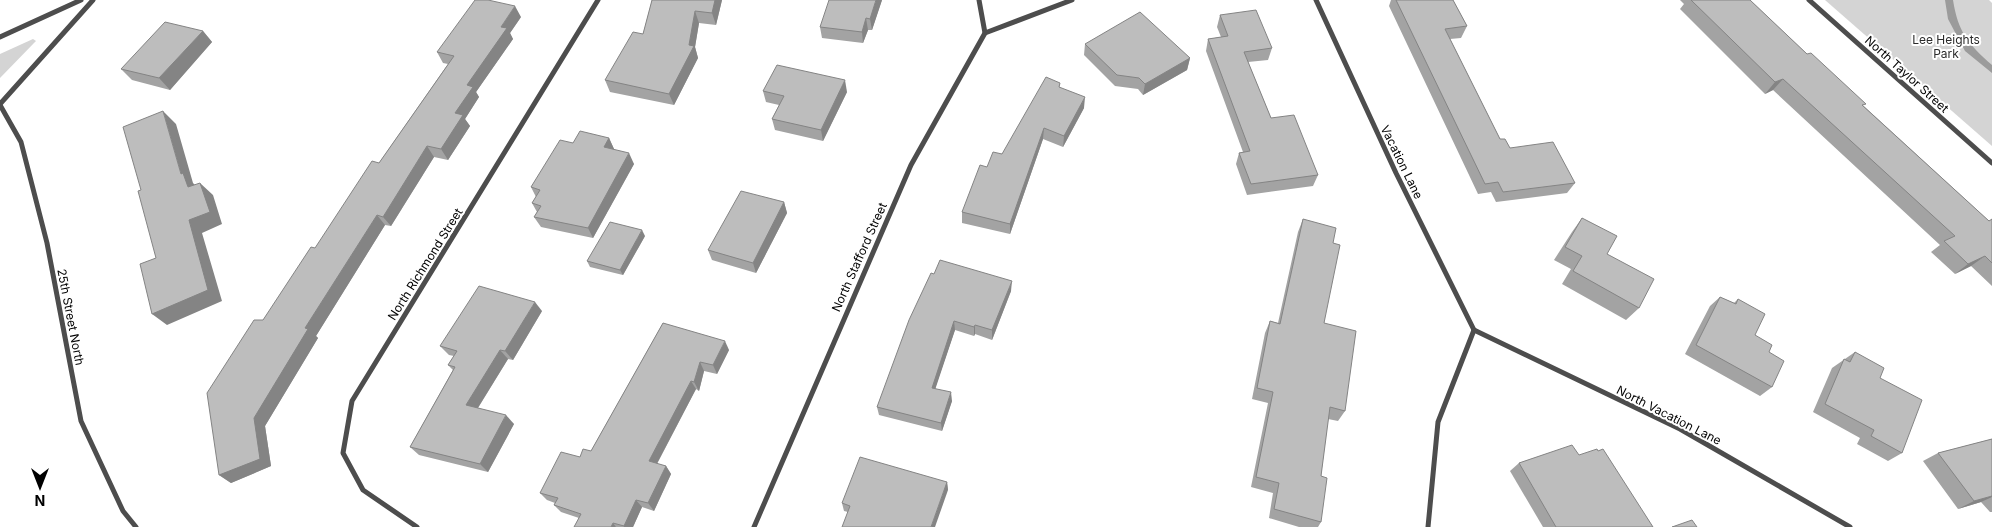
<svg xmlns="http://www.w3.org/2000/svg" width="1992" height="527" font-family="Inter,sans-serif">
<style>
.green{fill:#d4d4d4}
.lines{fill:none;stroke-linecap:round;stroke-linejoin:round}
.stream{fill:#9b9b9b;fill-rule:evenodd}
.minor{stroke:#4d4d4d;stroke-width:5}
.wall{fill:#a3a3a3}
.shaded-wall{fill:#848484}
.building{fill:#bdbdbd;stroke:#848484}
.labels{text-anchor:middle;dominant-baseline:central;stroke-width:4;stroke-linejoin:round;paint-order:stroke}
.park-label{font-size:12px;fill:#2b2b2b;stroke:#fff}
.street-label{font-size:12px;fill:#000;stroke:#fff}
</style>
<rect width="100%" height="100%" fill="#fff"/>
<g class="green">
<path d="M1825 0H1989L1992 3V146Z"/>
<path d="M33 39 36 41 34 43 0 78V54Z"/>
</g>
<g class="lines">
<path class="stream" d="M1945 0H1953C1958 32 1968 44 1992 65V73L1965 51 1948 19Z"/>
<g class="minor">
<path d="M1316 0 1396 173 1474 330"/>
<path d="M1809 0 1992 163"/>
<path d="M985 33 1072 0"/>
<path d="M0 37 81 0"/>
<path d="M0 104 93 0"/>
<path d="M0 105 21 142 47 243 81 421 123 511 136 527"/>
<path d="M1474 330 1680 429 1850 527"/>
<path d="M417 527 363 490 343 453 352 401 598 0"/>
<path d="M754 527 911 165 985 33 979 0"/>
<path d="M1428 527 1438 422 1474 330"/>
</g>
</g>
<g class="wall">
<path d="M652 0H722L716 25 699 23 695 47 698 58 674 105 610 92 605 80 643 34Z"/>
<path d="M882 0 872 30H868L863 43 822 38 820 27Z"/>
<path d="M1391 0H1453L1467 26 1461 38 1450 39 1500 139 1510 148 1575 183 1567 193 1496 202 1491 192 1478 194 1389 6Z"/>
<path d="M1680 0H1750L1807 54 1989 221 1992 219V286L1971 266 1955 274 1931 252 1940 245 1773 90 1765 94 1680 9 1684 4Z"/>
<path d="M1220 15 1272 48 1268 60 1248 62 1271 118 1318 175 1313 186 1247 195 1236 164 1239 153 1243 152 1206 51 1208 39 1221 37 1217 27Z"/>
<path d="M521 17 510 33 513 39 476 92 479 97 465 119 470 126 448 160 434 157 391 226 385 225 316 336 318 338 265 426 271 466 231 483 219 475 263 320 379 163 448 64 443 63 437 52Z"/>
<path d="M203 31 212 42 170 90 132 80 121 69Z"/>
<path d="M1085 44 1190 58 1187 70 1143 95 1138 89 1115 86 1084 55Z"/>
<path d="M1060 83 1059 87 1084 108 1063 147 1043 139 1010 234 962 223V212L1002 154Z"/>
<path d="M763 91 847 92 823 141 775 130 772 119 779 105 766 102Z"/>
<path d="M609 138 614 149V150L634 164 593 238 541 227 534 217 537 212 532 203 536 197 531 187 573 143Z"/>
<path d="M784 202 787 213 756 273 712 260 708 250Z"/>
<path d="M1582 218 1607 254 1639 308 1626 320 1562 284 1571 269 1554 260 1572 232Z"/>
<path d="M1303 219 1333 243 1324 323 1345 411 1338 421 1328 419 1321 476V522L1318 527H1299L1269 518 1273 493 1251 487 1268 403 1252 399 1265 333 1270 321 1278 323 1298 232Z"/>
<path d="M645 236 623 275 590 267 587 261Z"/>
<path d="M934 274 1011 291 992 340 975 334 974 336 955 330 935 388 952 401 942 431 879 415 877 407Z"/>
<path d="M1720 297 1734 303 1738 299 1755 335 1769 352 1772 387 1760 396 1685 354 1710 306Z"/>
<path d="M542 311 513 360 508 359 478 408 514 424 488 472 419 455 410 447 453 370 448 365 454 356 449 355 440 346Z"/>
<path d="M663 323 729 350 717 374 704 371 699 391 696 389 657 464 666 466 671 474 654 511 642 507 633 527H574L579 518 561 512 554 505 555 503 547 500 540 493 580 457 591 451Z"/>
<path d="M1855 352 1880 378 1902 453 1888 461 1857 444 1860 438 1813 412 1832 368Z"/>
<path d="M1992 439V512H1990L1981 502 1958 509 1923 461 1938 453Z"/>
<path d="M1579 455 1653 527H1543L1510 471 1519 463Z"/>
<path d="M947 482 948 490 848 512 844 511 842 503Z"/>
</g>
<g class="shaded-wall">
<path d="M715 0H722L716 25 712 13Z"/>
<path d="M876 0H882L872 30 870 19Z"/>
<path d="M515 6 521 17 510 33 513 39 476 92 479 97 465 119 470 126 448 160 441 149 467 85 501 27Z"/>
<path d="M695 11 699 23 695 47 698 58 674 105 669 94 689 45Z"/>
<path d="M866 18 868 30 863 43 862 32Z"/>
<path d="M203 31 212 42 170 90 159 78Z"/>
<path d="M1190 58 1187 70 1143 95 1145 84Z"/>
<path d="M1783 79 1773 90 1765 94 1775 82Z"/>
<path d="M845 80 847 92 823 141 821 130Z"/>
<path d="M1085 97 1084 108 1063 147 1064 136Z"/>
<path d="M163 111 176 124 193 183 196 186 188 187 181 174Z"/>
<path d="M1044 128 1043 139 1010 234V224Z"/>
<path d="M609 138 614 149 609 158 604 147Z"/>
<path d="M427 146 434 157 391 226 383 217Z"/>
<path d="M629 153 634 164 593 238 588 228Z"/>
<path d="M200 183 213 195 222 224 202 233 222 301 167 325 152 314 189 220Z"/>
<path d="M784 202 787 213 756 273 753 263Z"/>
<path d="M377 215 385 225 316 336 318 338 265 426 271 466 231 483 219 475 254 418 305 328Z"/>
<path d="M642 230 645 236 623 275 620 270Z"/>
<path d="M1985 256 1971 266 1955 274 1968 264Z"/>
<path d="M1012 281 1011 291 992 340V330Z"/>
<path d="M535 302 542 311 513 360 505 351Z"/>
<path d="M954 321 955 330 933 396 932 388Z"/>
<path d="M975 325V334L974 336V327Z"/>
<path d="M725 341 729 350 717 374 713 365Z"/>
<path d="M500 350 508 359 474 414 466 405Z"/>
<path d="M700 362 704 371 699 391 694 382Z"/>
<path d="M691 381 696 389 654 469 649 461Z"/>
<path d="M951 392 952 401 942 431 941 423Z"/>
<path d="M506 415 514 424 488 472 480 464Z"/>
<path d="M666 466 671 474 654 511 648 503Z"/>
<path d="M947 482 948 490 935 527H931Z"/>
<path d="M1992 496V497L1981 502 1958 509 1974 501Z"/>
<path d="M636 500 642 507 633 527H624V526Z"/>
<path d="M613 523 616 527H611Z"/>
</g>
<g class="building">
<path d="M475 0H488L515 6 501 27 507 28 467 85 473 87 455 113 463 115 441 149 427 146 383 217 377 215 305 328 308 329 254 418 260 459 219 475 207 393 254 320H263L311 247 315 248 372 161 379 163 454 56 437 52Z"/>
<path d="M652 0H715L712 13 695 11 689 45 694 46 669 94 605 80 633 32 643 34Z"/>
<path d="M829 0H876L870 19 866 18 862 32 820 27Z"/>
<path d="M1396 0H1453L1467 26 1445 29 1500 139H1505L1510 148 1553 142 1575 183 1503 192 1498 182 1485 184Z"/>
<path d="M1691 0H1750L1807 54 1811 53 1866 104 1862 105 1989 221 1992 219V263L1985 256 1968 264 1944 241 1955 236 1783 79 1775 82Z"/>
<path d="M1256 10 1272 48 1244 52 1271 118 1294 115 1318 175 1251 184 1239 153 1250 151 1208 39 1228 36 1220 15Z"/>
<path d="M1140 12 1190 58 1145 84 1139 78 1117 75 1085 44Z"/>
<path d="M165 22 203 31 159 78 121 69Z"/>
<path d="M777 65 845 80 821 130 772 119 784 96 763 91Z"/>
<path d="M1046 77 1060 83 1059 87 1085 97 1064 136 1044 128 1010 224 962 212 980 165 987 167 993 152 1002 154Z"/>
<path d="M163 111 181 174 183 173 188 187 200 183 210 212 189 220 208 290 152 314 140 264 156 258 138 191 141 190 123 127Z"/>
<path d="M580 131 609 138 604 147 629 153 588 228 534 217 541 206 532 203 540 190 531 187 560 140 573 143Z"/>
<path d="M741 191 784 202 753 263 708 250Z"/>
<path d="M1582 218 1617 236 1607 254 1654 279 1639 308 1573 271 1582 256 1565 247Z"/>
<path d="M1303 219 1336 228 1333 243 1340 245 1324 323 1356 331 1345 411 1330 407 1321 476 1327 478 1321 522 1274 509 1279 483 1256 477 1273 392 1257 388 1270 321 1280 324Z"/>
<path d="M610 222 642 230 620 270 587 261Z"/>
<path d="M940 260 1012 281 992 330 975 325 974 327 954 321 932 388 951 392 941 423 877 407 909 320 931 273 934 274Z"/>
<path d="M479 286 535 302 505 351 500 350 466 405 506 415 480 464 410 447 455 367 448 365 457 351 440 346Z"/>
<path d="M1720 297 1736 304 1738 299 1765 314 1755 335 1772 345 1769 352 1784 361 1772 387 1696 345Z"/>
<path d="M663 323 725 341 713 365 700 362 694 382 691 381 649 461 666 466 648 503 636 500 624 526 613 523 611 527H574L581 514 554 505 558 498 540 493 561 452 580 457 583 449 591 451Z"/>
<path d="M1855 352 1884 368 1880 378 1922 400 1902 453 1871 436 1874 430 1825 404 1844 359 1850 362Z"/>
<path d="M1992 439V496L1974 501 1938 453Z"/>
<path d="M1572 445 1579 455 1597 449 1598 451 1603 449 1653 527H1556L1519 463Z"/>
<path d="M860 457 947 482 931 527H842L850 506 842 503Z"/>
<path d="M1692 520 1697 527H1672Z"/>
</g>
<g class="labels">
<g class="park-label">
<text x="1946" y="39">Lee Heights<tspan x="1946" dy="14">Park</tspan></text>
</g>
<g class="street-label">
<text transform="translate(1907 74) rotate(42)">North Taylor Street</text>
<text transform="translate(1402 162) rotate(64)">Vacation Lane</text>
<text transform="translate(859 257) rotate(-66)">North Stafford Street</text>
<text transform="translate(425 264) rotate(-58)">North Richmond Street</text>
<text transform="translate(71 317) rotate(79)">25th Street North</text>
<text transform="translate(1669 415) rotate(27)">North Vacation Lane</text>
</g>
</g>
<g transform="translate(40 487) rotate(180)" stroke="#ffffff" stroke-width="4" paint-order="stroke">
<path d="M0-4L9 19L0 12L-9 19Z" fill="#000000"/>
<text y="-8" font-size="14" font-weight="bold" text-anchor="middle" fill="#000000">N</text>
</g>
</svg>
